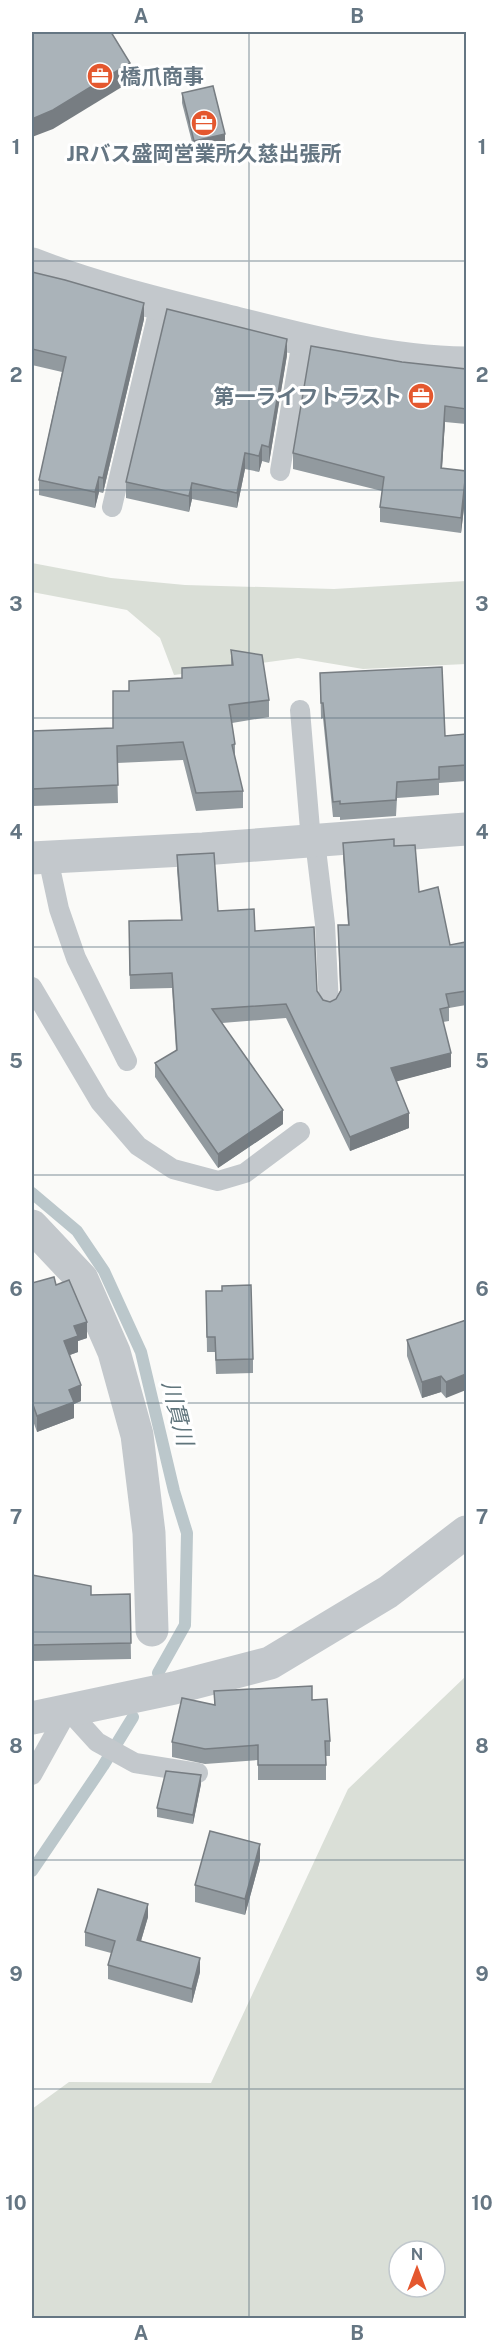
<svg xmlns="http://www.w3.org/2000/svg" width="498" height="2350" font-family="'Public Sans','Noto Sans JP',sans-serif">
<style>
.green{fill:#dadfd7;fill-rule:evenodd}
.lines{fill:none;stroke-linecap:round;stroke-linejoin:round}
.stream{stroke:#bbc7cb;stroke-width:12}
.service{stroke:#c3c8cc;stroke-width:20}
.minor{stroke:#c3c8cc;stroke-width:33}
.wall{fill:#929a9f}
.shaded-wall{fill:#777d82}
.building{fill:#aab3b9;stroke:#777d82;stroke-width:1.5}
.grid{fill:none;stroke:#657683;stroke-width:1.5;stroke-opacity:0.55}
.labels{text-anchor:middle;dominant-baseline:central;stroke-width:6;stroke-linejoin:round;paint-order:stroke}
.poi-label{font-size:21px;font-weight:bold;fill:#657683;stroke:#fff;text-anchor:start}
.water-label{font-size:22px;font-style:italic;fill:#60757c;stroke:#fff}
.neatline{fill:none;stroke:#657683;stroke-width:2}
.grid-label{font-size:20px;text-anchor:middle;font-weight:bold;fill:#657683}
</style>
<rect width="100%" height="100%" fill="#fafaf8"/>
<g class="green">
<path d="M32 563 111 578 185 585 334 589 466 581V664L363 669 298 658 174 675 160 638 127 610 32 592Z"/>
<path d="M466 1676V2318H32V2109L69 2082 211 2083 348 1789ZM399 2251H435V2287H399Z"/>
</g>
<g class="lines">
<g class="stream">
<path d="M32 1193 77 1231 104 1271 141 1352 174 1491 187 1533 185 1625 158 1673"/>
<path d="M32 1871 103 1766 133 1717"/>
</g>
<g class="service">
<path d="M280 471 302 341"/>
<path d="M112 507 160 304"/>
<path d="M300 710 311 841"/>
<path d="M315 841 325 924 329 1004"/>
<path d="M48 858 59 909 76 958 127 1061"/>
<path d="M32 987 100 1102 138 1146 173 1169 218 1181 245 1173 300 1132"/>
<path d="M32 1775 68 1710 97 1742 135 1763 198 1773"/>
</g>
<g class="minor">
<path d="M32 264C94 288 160 304 224 320 303 340 385 362 466 363"/>
<path d="M32 858 203 849 466 829"/>
<path d="M32 1226 82 1279 114 1352 137 1435 149 1533 152 1630"/>
<path d="M32 1718 174 1688 270 1663 388 1592 466 1532"/>
</g>
</g>
<g class="wall">
<path d="M182 93 225 143 194 150 182 103Z"/>
<path d="M32 272 144 319 103 493 99 492 95 508 39 495V480L62 372 32 365Z"/>
<path d="M287 355 269 463 262 461 259 472 245 469 237 508 192 499 189 512 126 498V482Z"/>
<path d="M402 362 466 369V424L445 422 442 468 466 476V491L461 533 380 522V507L382 491 293 469V453Z"/>
<path d="M231 650 269 700V717L232 723 235 744V761L243 791V808L196 811 183 760 117 763 118 803 32 806V731L113 728 129 691V681L182 678V668L231 665Z"/>
<path d="M320 673 445 736 466 734V781L439 783V795L397 798 396 816 340 820V817H333L323 718 321 719Z"/>
<path d="M343 843 394 846 419 892 450 945 466 942V1005L449 1008V1021L443 1022 451 1067 396 1081 409 1128 350 1151 286 1018 222 1023 283 1124 218 1168 155 1077V1063L176 1051 172 988 130 989 129 936 181 920 177 870V855L218 911 255 931 317 991 323 1000 330 1002 336 999 340 991 338 925H348L343 857Z"/>
<path d="M32 1283 56 1285 87 1338 78 1341V1352L70 1355 81 1401 74 1404V1418L37 1432 32 1418Z"/>
<path d="M206 1291H222L253 1359V1373L216 1374 215 1352H207Z"/>
<path d="M466 1320 446 1398 441 1392 422 1398 407 1356V1340Z"/>
<path d="M32 1575 91 1595 130 1594 131 1659 32 1661Z"/>
<path d="M214 1691 312 1700 330 1741V1756H326V1780H258V1760L205 1764 172 1757V1742L214 1705Z"/>
<path d="M201 1784 193 1824 157 1817V1808Z"/>
<path d="M260 1860 245 1915 195 1902V1885Z"/>
<path d="M148 1917 141 1941 200 1972 192 2003 108 1979V1965L111 1953 85 1946V1932Z"/>
</g>
<g class="shaded-wall">
<path d="M130 63V82L53 129 32 137V119Z"/>
<path d="M225 134V143L194 150V141Z"/>
<path d="M144 303V319L103 493V478Z"/>
<path d="M287 339V355L269 463V447Z"/>
<path d="M445 406V422L441 483V468Z"/>
<path d="M262 445V461L259 472V456Z"/>
<path d="M245 453V469L237 508V493Z"/>
<path d="M466 476V491L461 533V518Z"/>
<path d="M99 477V492L95 508V492Z"/>
<path d="M192 483V499L189 512V496Z"/>
<path d="M451 1053V1067L391 1083V1068Z"/>
<path d="M283 1110V1124L218 1168V1154Z"/>
<path d="M409 1113V1128L350 1151V1137Z"/>
<path d="M87 1322V1338L78 1341V1352L64 1357V1341L74 1326Z"/>
<path d="M466 1374V1390L446 1398V1382Z"/>
<path d="M441 1376V1392L422 1398V1382Z"/>
<path d="M81 1385V1401L74 1404V1418L37 1432V1416L69 1390Z"/>
<path d="M201 1775V1784L193 1824V1815Z"/>
<path d="M260 1844V1860L245 1915V1899Z"/>
<path d="M148 1904V1917L137 1954V1940Z"/>
<path d="M200 1958V1972L192 2003V1989Z"/>
</g>
<g class="building">
<path d="M32 32H111L130 63 53 110 32 119Z"/>
<path d="M213 86 225 134 194 141 182 93Z"/>
<path d="M32 272 65 280 144 303 103 478 99 477 95 492 39 480 66 357 32 349Z"/>
<path d="M167 309 287 339 269 447 262 445 259 456 245 453 237 493 192 483 189 496 126 482Z"/>
<path d="M311 346 402 362 466 369V409L445 406 441 468 466 471 461 518 380 507 384 477 293 453Z"/>
<path d="M231 650 262 655 269 700 229 705 235 744 232 745 243 791 196 793 183 742 117 746 118 785 32 789V731L113 728V691H129V681L182 678V668L233 665Z"/>
<path d="M442 667 445 736 466 734V765L439 767V779L397 782 396 800 340 804V801L333 802 323 703H321L320 673Z"/>
<path d="M394 839V846L415 845 419 892 438 887 450 945 466 942V991L446 994 449 1007 440 1009 451 1053 391 1068 409 1113 350 1137 286 1004 212 1009 283 1110 218 1154 155 1063 177 1050 172 973 130 975 129 921 182 920 177 855 214 853 218 911 254 909 255 931 314 927 317 991 323 1000 330 1002 336 999 341 990 338 925H349L343 843Z"/>
<path d="M54 1277 56 1285 69 1280 87 1322 74 1326 78 1336 64 1341 81 1385 69 1390 74 1402 37 1416 32 1402V1283Z"/>
<path d="M251 1285 253 1359 216 1360 215 1337H207L206 1291H222V1286Z"/>
<path d="M466 1320V1374L446 1382 441 1376 422 1382 407 1340Z"/>
<path d="M32 1575 91 1586V1595L130 1594 131 1643 32 1645Z"/>
<path d="M312 1686V1700L327 1699 330 1741H325L326 1765H258V1745L205 1749 172 1742 182 1698 215 1705 214 1691Z"/>
<path d="M166 1771 201 1775 193 1815 157 1808Z"/>
<path d="M210 1831 260 1844 245 1899 195 1885Z"/>
<path d="M98 1889 148 1904 137 1940 200 1958 192 1989 108 1965 115 1941 85 1932Z"/>
</g>
<path class="grid" d="M249 32V2318M32 261H466M32 490H466M32 718H466M32 947H466M32 1175H466M32 1403H466M32 1632H466M32 1860H466M32 2089H466"/>
<defs>
<symbol id="office-disc" viewBox="-11 -11 22 22"><circle r="9.5" fill="#e4572e" stroke="#fff"/><path d="M-6-3h4V-5.5h4V-3h4V5H-6ZM-1-4.5V-3h2v-1.5ZM-6 0V1H6V0Z" fill="#fff"/></symbol>
</defs>
<g fill-rule="evenodd">
<use href="#office-disc" x="85" y="61" width="30" height="30"/>
<use href="#office-disc" x="189" y="108" width="30" height="30"/>
<use href="#office-disc" x="406" y="381" width="30" height="30"/>
</g>
<g class="labels">
<g class="poi-label">
<text x="120" y="76">橋爪商事</text>
<text x="204" y="153" text-anchor="middle">JRバス盛岡営業所久慈出張所</text>
<text x="402" y="396" text-anchor="end">第一ライフトラスト</text>
</g>
<g class="water-label">
<text transform="translate(178 1413) rotate(76)">川貫川</text>
</g>
</g>
<rect width="498" height="2350" fill="none" stroke="#ffffff" stroke-width="66"/>
<g transform="translate(417 2269)"><circle r="28" fill="#ffffff" stroke="#c1c8cd" stroke-width="1.5"/>
<path d="M0-4.5L10 22L0 15L-10 22Z" fill="#e4572e"/>
<text y="-9" font-size="16" font-weight="bold" text-anchor="middle" fill="#657683">N</text>
</g>
<rect x="33" y="33" width="432" height="2284" class="neatline"/>
<g class="grid-label">
<text x="141" y="23">A</text>
<text x="357" y="23">B</text>
<text x="16" y="154">1</text>
<text x="482" y="154">1</text>
<text x="16" y="382">2</text>
<text x="482" y="382">2</text>
<text x="16" y="611">3</text>
<text x="482" y="611">3</text>
<text x="16" y="839">4</text>
<text x="482" y="839">4</text>
<text x="16" y="1068">5</text>
<text x="482" y="1068">5</text>
<text x="16" y="1296">6</text>
<text x="482" y="1296">6</text>
<text x="16" y="1524">7</text>
<text x="482" y="1524">7</text>
<text x="16" y="1753">8</text>
<text x="482" y="1753">8</text>
<text x="16" y="1981">9</text>
<text x="482" y="1981">9</text>
<text x="16" y="2210">10</text>
<text x="482" y="2210">10</text>
<text x="141" y="2340">A</text>
<text x="357" y="2340">B</text>
</g>
</svg>
